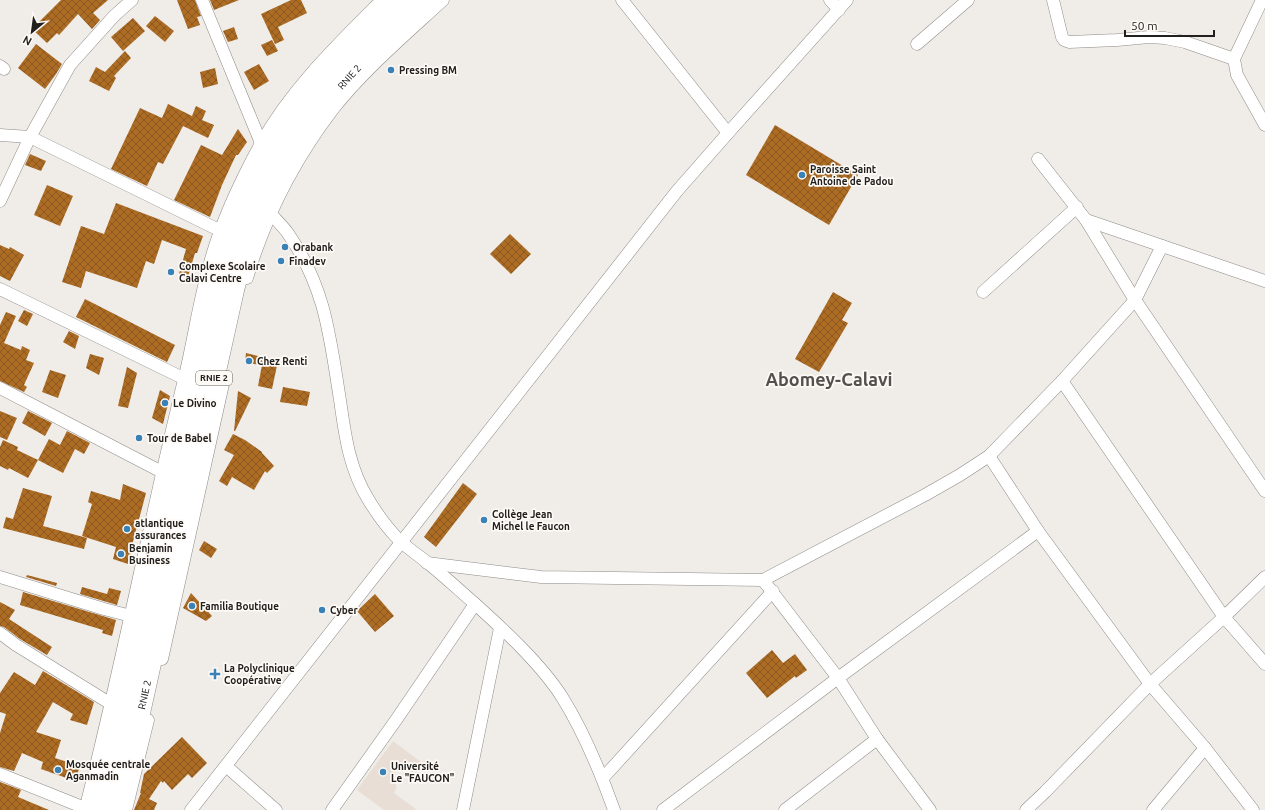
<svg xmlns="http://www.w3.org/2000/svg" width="1265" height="810" font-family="Ubuntu,sans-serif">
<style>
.built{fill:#e8ded5}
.building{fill:url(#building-cross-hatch)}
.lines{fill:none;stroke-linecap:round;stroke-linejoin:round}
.minor-casing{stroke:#8e8b88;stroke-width:13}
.trunk-casing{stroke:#8e8b88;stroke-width:21}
.minor{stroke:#fff;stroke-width:12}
.trunk{stroke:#fff;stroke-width:20}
.poi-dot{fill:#3a82b6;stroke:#fdf9f5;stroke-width:1.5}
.labels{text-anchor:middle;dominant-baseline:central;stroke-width:3.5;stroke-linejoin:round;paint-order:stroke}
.shield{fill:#fdf9f5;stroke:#63615e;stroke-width:1}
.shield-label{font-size:9px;font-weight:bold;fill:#21201e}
.poi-label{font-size:10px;font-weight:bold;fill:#21201e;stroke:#fdf9f5;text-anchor:start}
.street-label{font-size:10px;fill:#21201e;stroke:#fdf9f5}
.town-label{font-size:18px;font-weight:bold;fill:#53504d;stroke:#fdf9f5}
</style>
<defs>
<pattern id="building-cross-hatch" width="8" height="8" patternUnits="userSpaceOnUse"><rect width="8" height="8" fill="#ac6c24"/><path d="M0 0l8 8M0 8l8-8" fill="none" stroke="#8c581f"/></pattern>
</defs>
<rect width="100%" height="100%" fill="#f0ece8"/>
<path class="built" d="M393 741 425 765 415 778 399 767 391 778 395 781 396 785V789L394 793 417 810H384L357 790Z"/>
<g class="building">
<path d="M61 0H108L93 13 100 20 92 29 78 14 59 35 57 33 47 43 32 29Z"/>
<path d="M177 0H195L201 16 197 17 200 25 188 29Z"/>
<path d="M210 0H239L214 10Z"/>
<path d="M291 0H301L307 13 278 27 284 40 275 44 261 14Z"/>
<path d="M155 16 174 31 165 42 146 26Z"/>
<path d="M133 18 145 31 123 51 111 37Z"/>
<path d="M234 27 238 39 228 42 223 31Z"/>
<path d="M272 40 278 51 267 56 261 45Z"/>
<path d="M36 44 62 64 56 74 45 89 18 68Z"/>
<path d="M125 51 131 58 114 76 116 78 109 91 89 81 96 67 105 72Z"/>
<path d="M259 64 269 81 254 90 244 72Z"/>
<path d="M215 68 218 84 203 88 200 72Z"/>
<path d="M168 104 192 116 196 106 206 111 202 120 214 125 208 138 183 126 163 164 158 162 147 186 111 169 140 108 162 118Z"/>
<path d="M775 125 858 175 829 225 746 175Z"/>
<path d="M238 129 247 142 238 155H236L222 185 210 217 174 200 201 145 222 155Z"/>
<path d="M30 154 46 161 41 171 25 165Z"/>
<path d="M47 185 73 196 60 226 34 215Z"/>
<path d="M116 203 203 236 197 253H195L188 277 179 274 186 249 162 240 154 264 146 261 137 288 86 271 81 288 62 282 81 226 104 234Z"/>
<path d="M510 234 531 254 511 274 490 254Z"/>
<path d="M0 245 9 249 10 247 24 255 10 281 0 276Z"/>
<path d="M833 292 852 303 842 320 848 323 819 372 795 359Z"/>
<path d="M85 299 175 345 167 362 76 317Z"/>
<path d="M24 310 33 314 27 326 18 321Z"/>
<path d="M6 312 16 316 4 343 21 350 22 346 30 350 26 360 34 363 24 385 27 387 24 392 0 381V325Z"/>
<path d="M69 331 79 336 75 349 63 342Z"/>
<path d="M246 353 278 361 272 389 258 386 262 365 245 363Z"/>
<path d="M90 354 104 358 99 375 86 368Z"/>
<path d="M127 367 137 373 128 408 118 406Z"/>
<path d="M50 370 66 375 58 398 42 392Z"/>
<path d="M283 387 310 392 307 406 280 402Z"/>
<path d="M160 390 170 396 163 424 152 418Z"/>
<path d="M238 391 251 398 235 431H234Z"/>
<path d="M0 411 17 418 7 440 0 437Z"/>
<path d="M28 411 52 423 45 436 22 423Z"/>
<path d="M67 431 90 443 84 454 75 449 63 473 38 460 49 439 60 445Z"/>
<path d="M233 434 245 440 262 452V453L274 466 267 473 265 471 254 490 232 477 227 486 219 481 234 455 224 450Z"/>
<path d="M3 440 18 447 17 450 38 460 28 478 9 468 8 470 0 466V447Z"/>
<path d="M463 483 477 494 436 547 424 537Z"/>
<path d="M123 484 146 493 131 549H132L128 564 113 559 116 547 82 536 92 504 88 502 91 491 120 500Z"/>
<path d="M23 488 52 496 43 526 87 538 84 549 3 528 6 517 13 519Z"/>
<path d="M204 541 217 549 211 558 199 550Z"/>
<path d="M27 575 57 583 56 586 26 577Z"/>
<path d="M82 587 107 594 109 588 121 591 117 605 80 594Z"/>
<path d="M23 592 116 620 112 636 102 633 103 630 20 605Z"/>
<path d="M191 593 212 616 206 621 183 608Z"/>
<path d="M375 594 394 616 375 632 357 611Z"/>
<path d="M0 602 15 610 9 619 52 647 47 655 20 639 4 627 0 626Z"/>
<path d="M772 650 783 663 795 654 807 670 796 678 795 676 767 698 746 673Z"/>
<path d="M43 671 94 702 87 725 70 720 73 714 53 702 36 732 61 740 55 758 80 766 75 781 41 769 43 762 22 753 14 771 0 767V733L6 714 0 712V693L14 672 35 685Z"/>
<path d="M182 737 207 763 192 778 188 774 172 790 164 781 163 783 161 781 149 799 157 803 154 810H134L141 793H140L144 774Z"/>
<path d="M0 782 21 790 18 797 49 810H0Z"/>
</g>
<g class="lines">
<defs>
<g id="minor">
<path d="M202 0 261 143"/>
<path d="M622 0 728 133"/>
<path d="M830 0 839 10"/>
<path d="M1053 0 1062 37 1064 40 1069 42 1117 40 1149 37 1165 38 1185 42 1234 59"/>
<path d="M1262 0 1234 59 1237 75 1265 125"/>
<path d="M917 44 968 0"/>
<path d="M0 66 4 69"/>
<path d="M0 135 30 137 221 231"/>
<path d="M1038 159 1086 220 1135 300 1265 491"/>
<path d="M0 201 30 137 70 65 114 16 132 0"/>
<path d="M270 213C276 220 284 227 289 235 326 289 330 338 340 400 345 435 349 468 368 499 377 514 388 529 400 541 409 549 419 556 428 563 444 576 459 590 474 603 503 629 541 664 562 697 584 732 600 771 614 810"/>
<path d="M1086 220 1265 281"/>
<path d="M247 278C265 217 294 160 333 109 365 69 405 35 443 0"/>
<path d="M0 289 185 379"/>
<path d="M983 292 1077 207"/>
<path d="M1062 381 1224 617 1265 664"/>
<path d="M0 388 162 472"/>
<path d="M989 456 1038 531 1150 684 1205 748 1253 810"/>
<path d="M427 563 541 577 763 580 925 495 960 475 989 456 1062 381 1135 300 1162 246"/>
<path d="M0 577 104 609 131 616"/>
<path d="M763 580 838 678 877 739 930 810"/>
<path d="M0 633 16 645 111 704"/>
<path d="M162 659 223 384"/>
<path d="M226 766 276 810"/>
<path d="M0 774 85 808"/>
<path d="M603 778 773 591"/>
<path d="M85 810C121 670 148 528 182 388 193 346 198 304 210 263 221 221 240 182 260 145 291 89 338 44 382 0"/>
<path d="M126 810 148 720"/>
<path d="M191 810 677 191 728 133 847 0"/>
<path d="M332 810 396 720 475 604"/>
<path d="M463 810 500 628"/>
<path d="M663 810 838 678 1038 531"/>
<path d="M785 810 877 739"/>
<path d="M1026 810 1045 792 1150 684 1224 617 1265 577"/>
<path d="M1153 810 1205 748"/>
</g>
<g id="trunk">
<path d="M97 810 122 711 217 279C235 220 258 164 294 114 325 72 363 36 400 0"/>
<path id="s1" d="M115 810 140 713 234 290C242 260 249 231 262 203 291 140 336 88 385 39 398 26 410 12 424 0"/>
</g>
</defs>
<use href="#minor" class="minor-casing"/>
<use href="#trunk" class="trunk-casing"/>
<use href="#minor" class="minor"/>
<use href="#trunk" class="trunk"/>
</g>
<g class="poi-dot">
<circle cx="391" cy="70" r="4"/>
<circle cx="802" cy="175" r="4"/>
<circle cx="285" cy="247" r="4"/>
<circle cx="281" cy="261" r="4"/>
<circle cx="171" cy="272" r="4"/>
<circle cx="249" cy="361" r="4"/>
<circle cx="165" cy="403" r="4"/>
<circle cx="139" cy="438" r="4"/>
<circle cx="484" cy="520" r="4"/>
<circle cx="127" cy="529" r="4"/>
<circle cx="121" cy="554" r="4"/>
<circle cx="192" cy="606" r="4"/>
<circle cx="322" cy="610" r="4"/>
<path d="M213 668h4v4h4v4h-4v4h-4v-4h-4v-4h4z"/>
<circle cx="58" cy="770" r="4"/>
<circle cx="383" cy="772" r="4"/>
</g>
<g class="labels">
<rect class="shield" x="196" y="371" width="36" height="14" rx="3"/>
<g class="shield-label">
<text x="214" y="378">RNIE 2</text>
</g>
<g class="poi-label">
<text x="399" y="70">Pressing BM</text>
<text x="810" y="169">Paroisse Saint<tspan x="810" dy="12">Antoine de Padou</tspan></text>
<text x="293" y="247">Orabank</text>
<text x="289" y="261">Finadev</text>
<text x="179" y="266">Complexe Scolaire<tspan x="179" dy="12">Calavi Centre</tspan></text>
<text x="257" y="361">Chez Renti</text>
<text x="173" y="403">Le Divino</text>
<text x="147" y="438">Tour de Babel</text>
<text x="492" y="514">Collège Jean<tspan x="492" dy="12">Michel le Faucon</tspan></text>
<text x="135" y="523">atlantique<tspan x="135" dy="12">assurances</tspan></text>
<text x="129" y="548">Benjamin<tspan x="129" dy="12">Business</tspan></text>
<text x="200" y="606">Familia Boutique</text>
<text x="330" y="610">Cyber</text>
<text x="224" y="668">La Polyclinique<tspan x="224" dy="12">Coopérative</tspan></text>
<text x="66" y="764">Mosquée centrale<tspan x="66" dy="12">Aganmadin</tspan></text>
<text x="391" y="766">Université<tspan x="391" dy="12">Le "FAUCON"</tspan></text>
</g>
<g class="street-label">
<text stroke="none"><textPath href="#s1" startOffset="779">RNIE 2</textPath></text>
<text stroke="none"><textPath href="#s1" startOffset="119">RNIE 2</textPath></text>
</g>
<g class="town-label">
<text x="829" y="379">Abomey-Calavi</text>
</g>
</g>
<g transform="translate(32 32) rotate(209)" stroke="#fdf9f5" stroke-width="3" paint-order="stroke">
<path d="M0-3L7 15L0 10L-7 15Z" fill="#21201e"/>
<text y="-6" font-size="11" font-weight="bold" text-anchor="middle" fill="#21201e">N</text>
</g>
<path d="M1125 30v6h89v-6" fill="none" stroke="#21201e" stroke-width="2"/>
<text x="1131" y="30" font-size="12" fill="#21201e" stroke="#fdf9f5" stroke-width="3" paint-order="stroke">50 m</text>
</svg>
